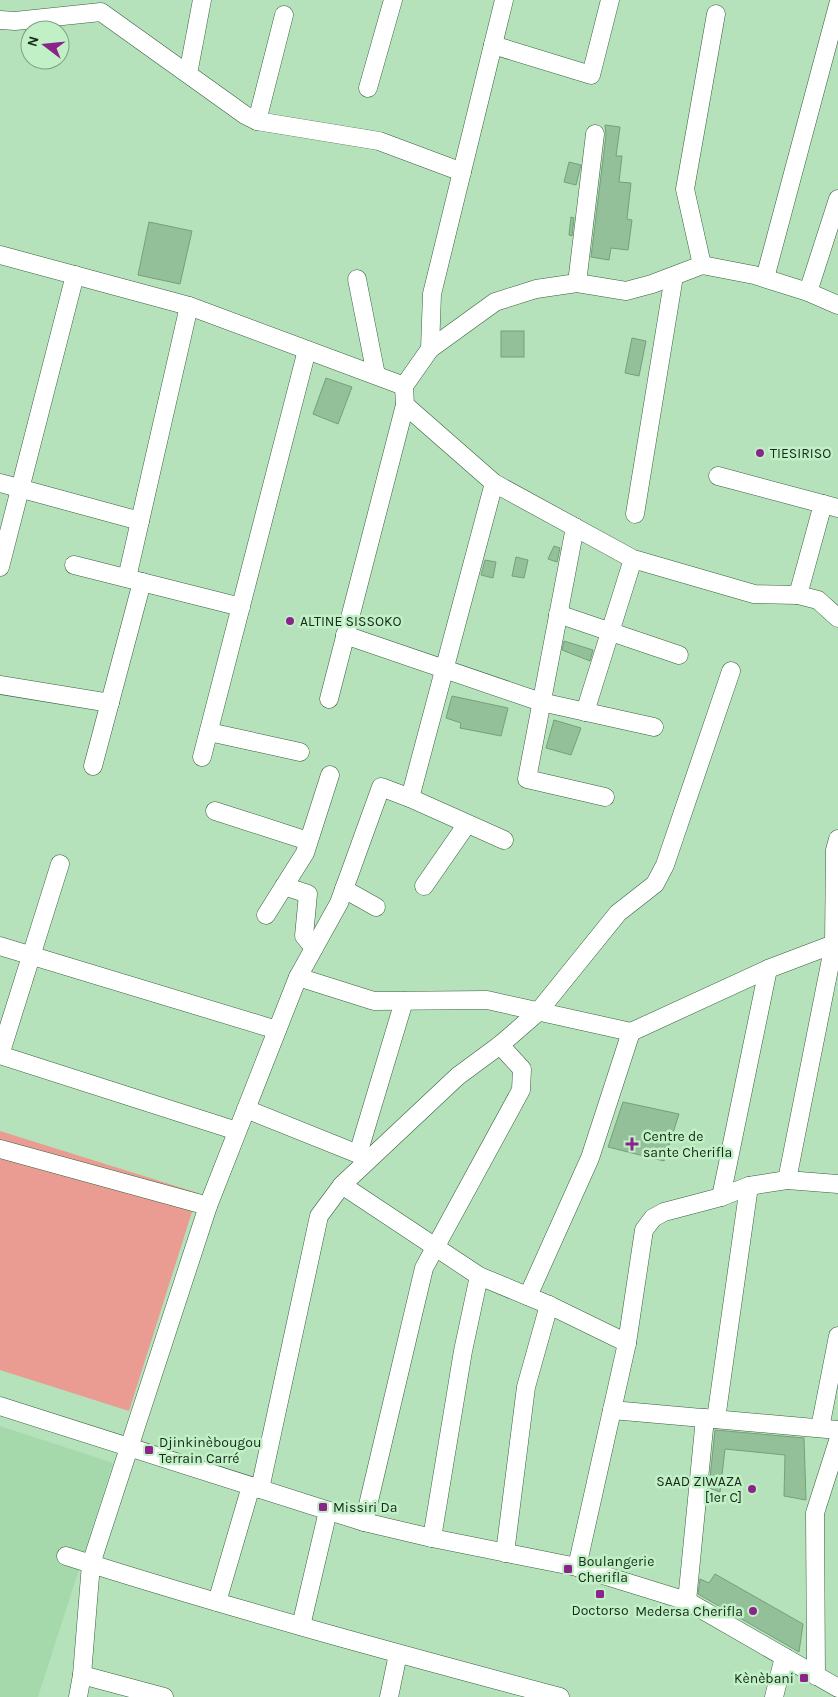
<svg xmlns="http://www.w3.org/2000/svg" width="838" height="1697" font-family="Karla,sans-serif">
<style>
.built{fill:#a5d8ab}
.green{fill:#ea9c92}
.building{fill:#94c099;stroke:#75a07a}
.lines{fill:none;stroke-linecap:round;stroke-linejoin:round}
.minor-casing{stroke:#37603e;stroke-width:19}
.minor{stroke:#fff;stroke-width:18}
.poi-dot{fill:#8a248b;stroke:#c2f0c6;stroke-width:2}
.labels{text-anchor:middle;dominant-baseline:central;stroke-width:5;stroke-linejoin:round;paint-order:stroke}
.poi-label{font-size:14px;fill:#17291a;stroke:#c2f0c6;text-anchor:start}
</style>
<rect width="100%" height="100%" fill="#b5e2ba"/>
<path class="built" d="M0 1426 113 1463 38 1697H0Z"/>
<path class="green" d="M0 1131 198 1193 129 1411 0 1370Z"/>
<g class="building">
<path d="M605 125 620 127 616 156H622L619 182 631 183 627 219 632 220 628 250 611 248 609 260 591 257 606 135Z"/>
<path d="M569 162 581 165 576 185 564 182Z"/>
<path d="M571 217 574 218 572 236 569 235Z"/>
<path d="M149 222 192 231 180 284 138 275Z"/>
<rect x="501" y="331" width="23" height="26"/>
<path d="M632 338 646 341 639 376 625 373Z"/>
<path d="M326 378 352 387 338 424 313 414Z"/>
<path d="M554 546 560 548 557 562 548 559Z"/>
<path d="M516 557 528 560 524 578 512 576Z"/>
<path d="M485 560 496 562 493 578 481 575Z"/>
<path d="M564 641 593 650 590 661 562 650Z"/>
<path d="M452 696 508 708 501 736 460 728 461 723 446 718Z"/>
<path d="M554 720 581 728 571 755 546 748Z"/>
<path d="M623 1102 679 1114 664 1161 608 1147Z"/>
<path d="M715 1430 804 1438 806 1500 784 1496 785 1455 725 1449 720 1492 709 1488Z"/>
<path d="M715 1574 803 1624 799 1652 698 1594 700 1579 709 1583Z"/>
</g>
<g class="lines">
<defs>
<g id="minor">
<path d="M0 20 15 21 101 12 245 115 257 121 379 141 462 172"/>
<path d="M493 45 591 75 610 0"/>
<path d="M188 74 202 0"/>
<path d="M368 88 393 0"/>
<path d="M257 121 284 15"/>
<path d="M0 255 189 306 404 386"/>
<path d="M702 265 685 189 716 14"/>
<path d="M765 278 838 5"/>
<path d="M357 279 376 375"/>
<path d="M577 283 595 134"/>
<path d="M808 292 838 199"/>
<path d="M838 305 808 292 754 275 702 265 652 284 626 291 577 283 536 289 495 302 430 349 404 386 405 405 494 483 633 559 754 594 798 595 818 600 838 618"/>
<path d="M430 349 432 294 504 0"/>
<path d="M718 476 838 508"/>
<path d="M0 483 140 521"/>
<path d="M635 514 674 276"/>
<path d="M575 527 527 779 605 797"/>
<path d="M74 565 241 607"/>
<path d="M0 567 75 275"/>
<path d="M127 578 189 306"/>
<path d="M798 595 823 504"/>
<path d="M558 614 679 655"/>
<path d="M345 635 541 702 654 727"/>
<path d="M0 685 110 703"/>
<path d="M329 699 405 405"/>
<path d="M585 712 633 559"/>
<path d="M209 732 300 752"/>
<path d="M202 757 307 350"/>
<path d="M93 766 142 582"/>
<path d="M410 798 494 483"/>
<path d="M215 811 308 841"/>
<path d="M284 886 308 894 304 936 314 948"/>
<path d="M424 886 467 824"/>
<path d="M344 889 376 907"/>
<path d="M266 915 305 853 330 775"/>
<path d="M0 946 277 1030"/>
<path d="M298 977 374 1001 487 1000 631 1032 768 969 834 944 838 945"/>
<path d="M0 1055 237 1131"/>
<path d="M0 1055 60 864"/>
<path d="M246 1109 368 1158"/>
<path d="M0 1149 208 1206"/>
<path d="M358 1154 404 1001"/>
<path d="M787 1180 834 944 835 850 838 839"/>
<path d="M342 1185 458 1076 500 1045 538 1012 618 913 655 884 665 865 731 671"/>
<path d="M721 1197 768 969"/>
<path d="M528 1296 590 1158 631 1032"/>
<path d="M0 1406 364 1522 432 1538 577 1567 687 1601 838 1688"/>
<path d="M612 1410 838 1430"/>
<path d="M716 1419 749 1186"/>
<path d="M820 1428 838 1336"/>
<path d="M260 1489 319 1216 342 1185 479 1276 549 1305 627 1343"/>
<path d="M364 1522 424 1268 521 1090 522 1069 500 1045"/>
<path d="M432 1538 463 1351 479 1276"/>
<path d="M505 1553 526 1387 549 1305"/>
<path d="M66 1556C229 1608 395 1653 560 1697"/>
<path d="M577 1567 627 1343 644 1230 653 1218 664 1212 721 1197 749 1186 787 1180 838 1184"/>
<path d="M687 1601 705 1418"/>
<path d="M217 1602 251 1486"/>
<path d="M301 1626 328 1511"/>
<path d="M82 1675 164 1697"/>
<path d="M816 1676 815 1513 838 1441"/>
<path d="M78 1697 82 1675 91 1564 208 1206 298 977 339 903 381 787 410 798 504 840"/>
<path d="M389 1697 398 1654"/>
<path d="M774 1697 784 1657"/>
</g>
</defs>
<use href="#minor" class="minor-casing"/>
<use href="#minor" class="minor"/>
</g>
<g class="poi-dot">
<circle cx="760" cy="453" r="5"/>
<circle cx="290" cy="621" r="5"/>
<path d="M629.5 1136.5h5v5h5v5h-5v5h-5v-5h-5v-5h5z"/>
<rect x="144" y="1445" width="10" height="10" rx="2.5"/>
<circle cx="752" cy="1489" r="5"/>
<rect x="318" y="1502" width="10" height="10" rx="2.5"/>
<rect x="563" y="1564" width="10" height="10" rx="2.5"/>
<rect x="595" y="1589" width="10" height="10" rx="2.5"/>
<circle cx="753" cy="1611" r="5"/>
<rect x="799" y="1673" width="10" height="10" rx="2.5"/>
</g>
<g class="labels">
<g class="poi-label">
<text x="770" y="453">TIESIRISO</text>
<text x="300" y="621">ALTINE SISSOKO</text>
<text x="643" y="1136">Centre de<tspan x="643" dy="16">sante Cherifla</tspan></text>
<text x="159" y="1442">Djinkinèbougou<tspan x="159" dy="16">Terrain Carré</tspan></text>
<text x="742" y="1481" text-anchor="end">SAAD ZIWAZA<tspan x="742" dy="16">[1er C]</tspan></text>
<text x="333" y="1507">Missiri Da</text>
<text x="578" y="1561">Boulangerie<tspan x="578" dy="16">Cherifla</tspan></text>
<text x="600" y="1610" text-anchor="middle">Doctorso</text>
<text x="743" y="1611" text-anchor="end">Medersa Cherifla</text>
<text x="794" y="1678" text-anchor="end">Kènèbani</text>
</g>
</g>
<g transform="translate(45 45) rotate(286)"><circle r="24" fill="#c2f0c6" stroke="#7ea081"/>
<path d="M0-4L9 19L0 12L-9 19Z" fill="#8a248b"/>
<text y="-8" font-size="14" font-weight="bold" text-anchor="middle" fill="#17291a">N</text>
</g>
</svg>
